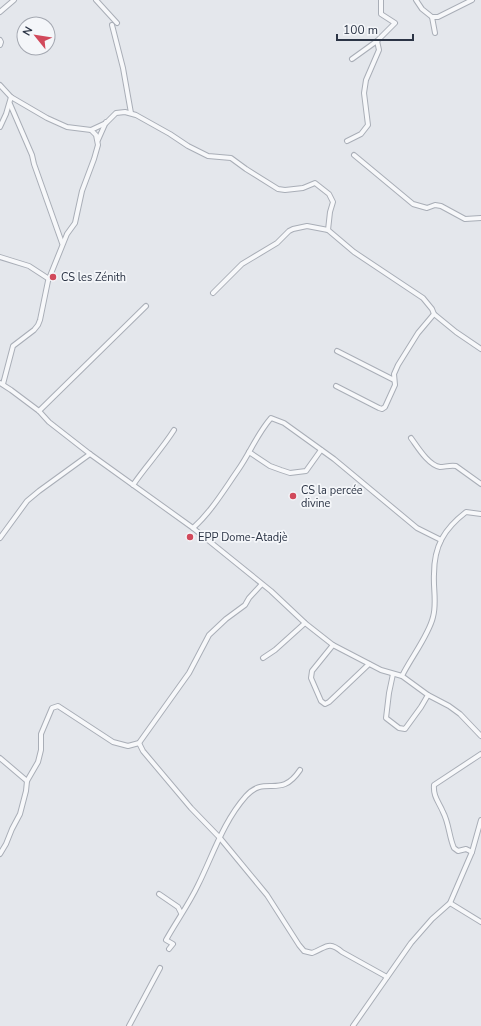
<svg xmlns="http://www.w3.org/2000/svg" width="481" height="1026" font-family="'Nunito Sans',sans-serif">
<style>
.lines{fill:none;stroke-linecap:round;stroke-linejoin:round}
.street-casing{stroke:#a9aeb7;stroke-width:6}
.street{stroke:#f7f8fa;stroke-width:4}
.poi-dot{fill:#d1495b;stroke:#f4f6f9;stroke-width:1.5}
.labels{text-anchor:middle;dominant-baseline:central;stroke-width:3.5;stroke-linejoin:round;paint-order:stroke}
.poi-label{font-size:11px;fill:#2b3445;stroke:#f4f6f9;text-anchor:start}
</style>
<rect width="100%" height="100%" fill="#e4e7ec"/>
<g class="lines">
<defs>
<g id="street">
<path d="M96 0 117 23"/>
<path d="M416 0 422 9 432 17H438L472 0"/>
<path d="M0 12 14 0"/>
<path d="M432 17 435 33"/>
<path d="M112 25 123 68 131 113"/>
<path d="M0 40 1 42 0 45"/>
<path d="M352 59 377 41 395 23 381 14V0"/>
<path d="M0 85 11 97 47 118 67 127 91 130 96 135 98 145 94 159 82 191 75 223 67 234 48 281 40 320 38 325 34 330 13 346 3 384"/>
<path d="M10 104 32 155 34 164 62 243"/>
<path d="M0 127 6 114 11 97"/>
<path d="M91 130 106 123 116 113 125 112 136 115 170 134 188 146 208 156 231 158 246 169 278 189 285 190 303 188 315 183 329 194 333 202 330 212 328 230"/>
<path d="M98 140 106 122"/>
<path d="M347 141 361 134 368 125 364 93 366 80 379 50 377 41"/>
<path d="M354 155 413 204 427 208 435 205 441 206 465 219 481 218"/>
<path d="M0 257 29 266 49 279"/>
<path d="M213 293 242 264 277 243 289 231 293 229 307 226 328 230 354 252 423 298 432 309 434 314 456 332 481 349"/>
<path d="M337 351 394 380"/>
<path d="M0 383 11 390 39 411 49 422 90 454 193 528 271 591 305 623 333 645 381 670 402 676"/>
<path d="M336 386 379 408 382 409 385 407 395 385 394 374 398 365 418 333 434 314"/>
<path d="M39 411 146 306"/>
<path d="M411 438C417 446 428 465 440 467 445 467 450 465 456 466L481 484"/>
<path d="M249 452 270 466 281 470 290 473 306 471 321 450"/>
<path d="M133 485C146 466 162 449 174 430"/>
<path d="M481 514 466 512C444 529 434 546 434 574 433 588 437 603 433 617 429 635 410 659 402 676L428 695 449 706 460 714 481 736"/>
<path d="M193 528C211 512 224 490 238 470 250 453 257 434 271 418L284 423 334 459 417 528 441 540"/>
<path d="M0 538 27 501 39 491 90 454"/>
<path d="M333 645 312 671 311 678 321 701 325 704 329 702 369 664"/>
<path d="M263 658 275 650 305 623"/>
<path d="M393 674 389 693 386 718 399 728 405 729 421 707 428 695"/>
<path d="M139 743 143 751 191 808 220 838 267 895 299 945 304 951 312 953C326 948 328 940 342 952L387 977"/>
<path d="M0 758 27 781"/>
<path d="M472 852 466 849 458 851 454 848C449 837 449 823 443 812 439 802 433 797 434 785L481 754"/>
<path d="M0 854 6 844 12 829 20 814 26 791 27 781 38 762 41 750V734L52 708 58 706 113 742 128 746 139 743 189 673 209 635 226 619 245 605 249 598 261 585"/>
<path d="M159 894 178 907 181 913"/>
<path d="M450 903 481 922"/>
<path d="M169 949 173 944 166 940C176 922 189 904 198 885 213 855 223 822 246 796 266 774 280 800 300 770"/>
<path d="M129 1026 160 968"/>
<path d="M353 1026 411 943 432 919 450 903 472 852 481 820"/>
</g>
</defs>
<use href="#street" class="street-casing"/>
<use href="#street" class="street"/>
</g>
<g class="poi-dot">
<circle cx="53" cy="277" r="4"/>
<circle cx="293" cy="496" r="4"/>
<circle cx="190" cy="537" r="4"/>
</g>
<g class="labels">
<g class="poi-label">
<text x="61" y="277">CS les Zénith</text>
<text x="301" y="490">CS la percée<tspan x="301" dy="13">divine</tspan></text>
<text x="198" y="537">EPP Dome-Atadjè</text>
</g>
</g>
<g transform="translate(36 36) rotate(300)"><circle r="19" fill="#f4f6f9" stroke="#a4a8b1"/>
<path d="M0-3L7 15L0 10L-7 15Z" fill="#d1495b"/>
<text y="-6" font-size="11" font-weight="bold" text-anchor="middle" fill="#2b3445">N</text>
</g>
<path d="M337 34v6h76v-6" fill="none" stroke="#2b3445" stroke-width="2"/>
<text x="343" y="34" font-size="12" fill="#2b3445" stroke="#f4f6f9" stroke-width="3" paint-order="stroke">100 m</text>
</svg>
